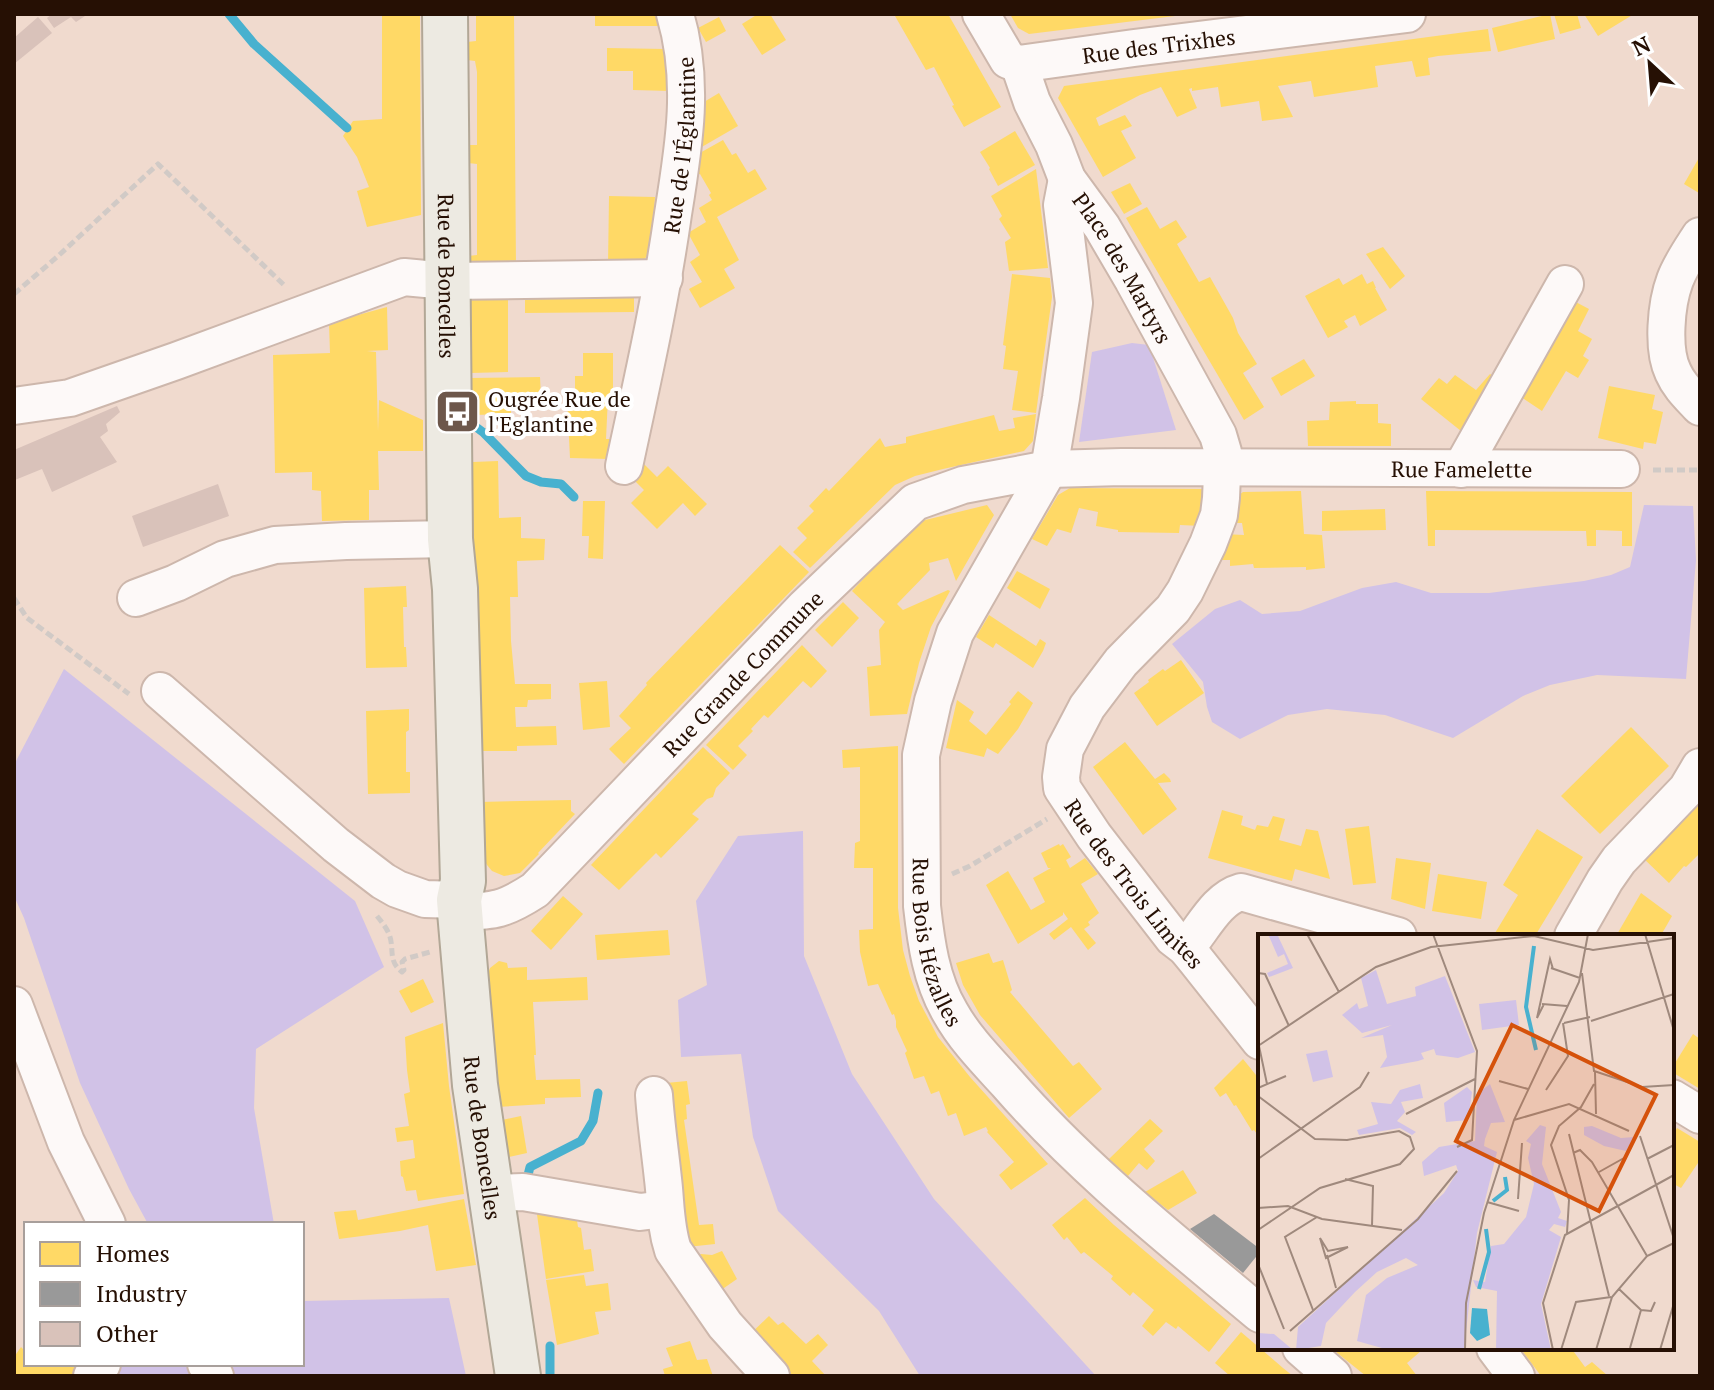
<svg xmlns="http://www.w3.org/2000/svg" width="1714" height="1390" font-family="'PT Serif',serif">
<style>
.green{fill:#d1c2e7}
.homes{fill:#ffd966}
.industry{fill:#999}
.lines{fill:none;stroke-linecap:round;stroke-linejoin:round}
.stream{stroke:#48b1cf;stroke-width:9}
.building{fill:#d9c2ba}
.minor-casing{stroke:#cdb7ac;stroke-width:40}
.major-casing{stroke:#b2a796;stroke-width:48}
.path{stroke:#d1cac6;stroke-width:5;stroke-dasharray:8 4;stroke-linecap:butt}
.minor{stroke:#fdf9f8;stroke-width:36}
.major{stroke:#edeae2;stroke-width:44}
.labels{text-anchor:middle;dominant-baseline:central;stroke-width:8;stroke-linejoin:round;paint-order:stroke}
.street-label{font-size:22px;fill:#261004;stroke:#fff}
.poi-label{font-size:22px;fill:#261004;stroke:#fff;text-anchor:start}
.inset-river{fill:none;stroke:#48b1cf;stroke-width:4}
.inset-road{fill:none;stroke:#9f897d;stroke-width:2}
.view{fill:#d5520b;fill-opacity:0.15;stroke:#d5520b;stroke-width:4}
.inset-edge{fill:none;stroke:#261004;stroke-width:4}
</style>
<rect width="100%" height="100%" fill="#f0dace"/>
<g class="green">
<path d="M1132 343 1149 345 1176 430 1079 442 1092 352Z"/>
<path d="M1644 505 1693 506 1696 560 1686 679 1597 675 1550 685 1523 696 1453 738 1385 715 1327 709 1288 715 1240 739 1212 722 1207 707 1203 682 1172 644 1215 609 1240 600 1262 614 1300 611 1362 588 1396 582 1431 593H1489L1584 581 1611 575 1630 567Z"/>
<path d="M64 669 355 901 384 967 256 1049 254 1108 274 1224H148L129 1189 80 1083 24 918 14 896V765Z"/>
<path d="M803 831 804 956 852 1074 934 1199 1096 1376H920L879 1311 778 1211 753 1137 741 1054 681 1057 678 1000 707 985 696 901 738 836Z"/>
<path d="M449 1298 466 1376H98L109 1364H302V1301Z"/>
</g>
<g class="homes">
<path d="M382 14H420L421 215 367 227 357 191 369 187 357 157 343 136 353 121 382 119Z"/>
<path d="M476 14H514L516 266 468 267V256L477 255V164L468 163V145H477V72L475 61 467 60V42L476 41Z"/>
<path d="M595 14H654L660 26H595Z"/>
<path d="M758 14H770L786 40 762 55 742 24Z"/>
<path d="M898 14H948L1001 107 964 127 952 106 954 105 934 67 926 70 895 16Z"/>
<path d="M1010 14H1174L1175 16 1029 34 1018 28Z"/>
<path d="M1550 14 1555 39 1498 52 1492 28Z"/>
<path d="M1554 14H1577L1581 28 1560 34Z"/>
<path d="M1584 14H1634L1598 36Z"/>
<path d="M719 17 726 31 706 42 698 28Z"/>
<path d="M1488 29 1491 51 1438 56 1428 58 1430 75 1416 77 1412 61 1375 66 1378 87 1314 97 1311 81 1278 86 1293 117 1262 121 1259 101 1221 107 1218 87 1192 91V88L1189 89 1197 108 1177 117 1161 87 1140 95 1096 118 1099 126 1125 115 1132 126 1121 131 1136 158 1103 177 1058 98 1064 86Z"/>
<path d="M607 48 666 49 670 91 633 90V71H607Z"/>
<path d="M719 93 738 126 700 148 704 102Z"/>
<path d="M1015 131 1035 165 998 186 989 169 990 168 980 152Z"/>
<path d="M723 140 732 155 736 153 748 173 755 169 767 189 717 217 739 260 724 269 735 288 700 308 689 289 702 282 690 262 700 255 688 233 706 222 699 208 712 200 709 195 711 193 700 174 696 175 698 154Z"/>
<path d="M1700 156V190L1699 193 1684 184Z"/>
<path d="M1036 169 1048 268 1009 271 1005 242 1011 238 999 219 1002 216 991 196Z"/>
<path d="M1130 183 1142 204 1124 214 1111 192Z"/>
<path d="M609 196 655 197 652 244 648 255 639 265H608Z"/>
<path d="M1147 207 1160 229 1176 220 1187 237 1177 244 1199 282 1210 277 1233 318 1238 333 1257 364 1243 373 1264 407 1244 420 1126 218Z"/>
<path d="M1383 247 1405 276 1390 289 1366 254Z"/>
<path d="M1012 274 1050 278 1052 297 1036 413 1012 410 1018 371 1003 369 1006 346 1003 345Z"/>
<path d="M1362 274 1367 284 1373 281 1376 288H1375L1387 310 1360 326 1355 315 1344 321 1348 327 1328 338 1305 296 1339 278 1343 285Z"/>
<path d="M634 291V312L525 313V293Z"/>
<path d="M470 293H508V372L471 373Z"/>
<path d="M1570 299 1589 309 1578 331 1592 339 1583 356 1589 360 1578 378 1566 371 1542 411 1512 391Z"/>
<path d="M387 307 388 350 367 351 376 352 378 431 379 400 423 420V451H378L379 490H369V520L322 521 321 491 312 490V472L275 473 273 355 330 353 329 323Z"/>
<path d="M583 353H613V397H608L606 439H610L609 459 570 458 567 397H575V376H583Z"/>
<path d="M1304 359 1315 376 1281 396 1271 378Z"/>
<path d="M1490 374 1493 376 1497 385 1461 431 1421 399 1439 378 1447 384 1455 375 1476 390Z"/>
<path d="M540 377 541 397H511V414L473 415 470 378Z"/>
<path d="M1609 386 1655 395 1652 409 1663 412 1656 444 1644 442 1643 449 1598 438Z"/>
<path d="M1356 401V404H1378V423L1391 424V446H1308L1307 421 1329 420 1330 402Z"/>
<path d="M1036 414 1033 441 1024 451 943 469 915 476 895 485 810 568 793 552 807 538 797 528 814 511 809 506 826 488 829 491 880 438 885 447 906 443V437L994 415 999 431 1015 428 1013 418Z"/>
<path d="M498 461 499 518 521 517V538L545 539 544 560 517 561 518 597H510L511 641 515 684H551V699L528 700 527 707H515L516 727 556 726 557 745 517 746V751H477L471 518H473V462Z"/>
<path d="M644 464 657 477 668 466 707 504 695 516 683 503 657 529 631 503 644 490 631 477Z"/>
<path d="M1070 488 1205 489 1202 526 1180 525 1179 533 1118 532V530L1096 526 1098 512 1079 508 1071 533 1057 529 1047 546 1032 539 1058 495Z"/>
<path d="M1301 491 1304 534 1322 535 1325 568 1306 570V567L1254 568 1253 564 1230 566V560H1214L1224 534 1244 535 1242 523H1228L1233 499 1243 492Z"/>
<path d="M1426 491 1632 492V546H1622V531L1596 530V546H1587L1586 531 1435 530V546H1428Z"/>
<path d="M583 501H605L603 559 588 558 589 536H582Z"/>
<path d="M987 505 994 515 956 581 948 558 929 563 930 570 897 604 903 610 948 590 950 591 931 627 919 663 907 714 870 716 867 667 881 665 879 630 885 622 852 591 917 522Z"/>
<path d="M1385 509 1386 530 1322 531V511Z"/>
<path d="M780 545 809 572 624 764 609 749 631 728 619 716 647 685 646 683Z"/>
<path d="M1017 571 1050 589 1040 609 1007 588Z"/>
<path d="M406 586 407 607H403L404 647H406L407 667 366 668 364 588Z"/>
<path d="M843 602 859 618 832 647 815 630Z"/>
<path d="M989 615 1036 646 1040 639 1046 643 1043 651 1033 668 996 643 993 648 976 637Z"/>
<path d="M802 645 827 671 811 688 803 681 768 718 764 715 751 729 753 731 738 746 747 755 733 770 706 745Z"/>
<path d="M1181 660 1204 693 1157 726 1134 693 1149 682 1148 680 1163 669 1165 671Z"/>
<path d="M607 681 610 727 583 730 579 683Z"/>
<path d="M1018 691 1033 703 1018 729 998 754 987 748 984 757 946 748 957 700 974 712 969 721 986 735 1011 704 1009 702Z"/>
<path d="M409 709V730L406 732V772H410V793L368 794 366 711Z"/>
<path d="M1631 727 1669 766 1600 834 1561 796Z"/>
<path d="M1125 742 1155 779 1164 773 1170 779 1171 782 1158 783 1177 809 1143 835 1093 767Z"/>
<path d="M898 746V908L903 950 910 976 919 1001 938 1037 970 1077 1048 1164 1011 1190 999 1175 1014 1162 987 1132 988 1131 986 1127 964 1136 956 1113 948 1116 939 1091 931 1094 924 1076 914 1079 905 1053 907 1051 896 1027V1021L894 1014 892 1015 878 984 868 986 860 952 859 930 873 929V868H854L855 843 860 841V767L843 768 842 750Z"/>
<path d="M703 747 730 773 716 788 713 797 707 799 692 814 699 819 661 858 656 853 619 890 591 865Z"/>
<path d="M1700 798V853L1686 867 1684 866 1669 883 1641 856Z"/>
<path d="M571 800V811L575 814 538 853 539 854 520 873 504 876 492 871 487 865 481 855 479 802Z"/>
<path d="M1222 810 1243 816 1241 825 1255 830 1257 825 1268 827 1273 816 1285 819 1279 840 1301 846 1306 829 1318 831 1330 879 1295 869 1292 881 1208 858Z"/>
<path d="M1369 826 1376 883 1353 885 1345 829Z"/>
<path d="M1537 829 1583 857 1535 936H1500L1495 933 1518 895 1503 885Z"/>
<path d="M1059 844 1060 846 1063 844 1071 857 1066 860 1070 868 1085 858 1098 874 1081 884 1099 913 1088 922 1090 925 1084 929 1096 943 1088 950 1071 927 1054 940 1049 934 1068 919 1063 912V915L1018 944 986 885 1008 871 1031 910 1045 902 1033 878 1051 868H1048L1041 853Z"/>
<path d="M1396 858 1431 863 1425 909 1391 899Z"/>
<path d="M1438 874 1487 882 1481 919 1432 911Z"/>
<path d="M1641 893 1672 916 1664 930 1660 936H1616Z"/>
<path d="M563 896 583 914 551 950 531 931Z"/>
<path d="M668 930 670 955 597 960 595 935Z"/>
<path d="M989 953 993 963 1003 960 1012 990 1010 992 1073 1066 1079 1062 1102 1089 1069 1118 980 1015 963 985 956 963Z"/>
<path d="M499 961 507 963 508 968 527 967V980L587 977 588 1000 533 1002 536 1055H534L536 1080 580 1079 581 1097 545 1098V1104L497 1107 486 980 490 968Z"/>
<path d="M423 979 434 1002 411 1013 399 991Z"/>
<path d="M443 1023 449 1086 464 1194 418 1201 416 1190 406 1191 403 1177 401 1176 400 1161 415 1158 413 1140 397 1142 395 1128 409 1126 404 1094 410 1092 407 1070 405 1037Z"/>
<path d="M1693 1034 1700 1039V1089L1672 1072V1068Z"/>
<path d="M1243 1059 1260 1080V1138L1254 1130 1252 1131 1236 1105 1234 1106 1226 1093 1220 1097 1214 1088Z"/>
<path d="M687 1081 690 1104 686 1105 687 1119 684 1120 699 1225 713 1224 715 1244 678 1248 666 1083Z"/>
<path d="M521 1116 527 1153 509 1157 502 1120Z"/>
<path d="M1150 1119 1163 1131 1144 1149 1155 1161 1147 1170 1139 1163 1128 1176 1109 1159Z"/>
<path d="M1677 1128 1700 1142V1160L1681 1188 1672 1183V1136Z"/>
<path d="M1183 1170 1197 1193 1168 1210 1145 1192Z"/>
<path d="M1085 1198 1114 1225 1231 1324 1209 1352 1178 1326 1176 1329 1166 1322 1153 1336 1142 1326 1154 1310 1133 1292 1130 1296 1111 1279 1113 1276 1084 1252 1081 1254 1067 1237 1064 1240 1052 1225Z"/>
<path d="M464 1199 476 1265 436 1271 428 1225 400 1231 339 1239 334 1212 356 1210 358 1220Z"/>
<path d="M535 1200 575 1208 578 1227 581 1228 584 1250 591 1249 594 1271 546 1279Z"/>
<path d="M722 1251 737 1279 711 1297 687 1261 701 1254 712 1255Z"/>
<path d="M584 1275 586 1286 608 1283 611 1310 595 1312 599 1334 557 1345 546 1280Z"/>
<path d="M769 1316 778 1325 783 1322 806 1344 818 1334 828 1345 812 1361 826 1376H782L745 1339Z"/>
<path d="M1241 1332 1283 1368 1293 1376H1230L1215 1363Z"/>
<path d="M690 1341 697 1360 707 1359 713 1376H665L663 1369 673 1366 666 1348Z"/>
<path d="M21 1347 26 1352V1364H82L73 1376H16L14 1374V1357Z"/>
<path d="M1331 1348H1418L1421 1351 1407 1363 1417 1376H1366Z"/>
<path d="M1520 1348H1571L1585 1367 1592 1362 1608 1376H1541Z"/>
</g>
<path class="industry" d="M1214 1214 1260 1249V1252L1243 1273 1190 1229Z"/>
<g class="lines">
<g class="stream">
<path d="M229 14 254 44 347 128"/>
<path d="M472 424 484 433 526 476 541 482 561 484 574 497"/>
<path d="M527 1179 530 1167 581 1141 593 1121 598 1093"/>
<path d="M550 1376V1346"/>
</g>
</g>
<g class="building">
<path d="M52 14H88L76 22 71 17 54 28 47 18Z"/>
<path d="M38 17 52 33 14 64V38Z"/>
<path d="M117 406 120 412 106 424 108 431 100 437 117 462 52 492 42 469 15 480 14 450Z"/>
<path d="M218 484 229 516 143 547 132 516Z"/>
</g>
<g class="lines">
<defs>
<g id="minor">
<path id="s1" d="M981 14 1008 60 1019 64 1134 48 1407 14"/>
<path id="s2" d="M1019 64 1032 102 1054 145 1067 179 1102 227 1133 280 1218 435 1223 452 1221 498 1219 515 1208 544 1185 591 1173 609 1121 662 1087 707 1065 749 1061 777 1062 788 1094 836 1173 938 1186 948 1195 959 1260 1041"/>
<path id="s3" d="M1067 179 1062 205 1074 303 1061 398 1049 469 955 633 933 701 921 755 922 906C926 942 931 980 950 1012 965 1039 987 1061 1007 1083 1083 1170 1172 1240 1260 1314"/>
<path d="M1700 236C1691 250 1681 264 1675 280 1666 304 1662 349 1673 372 1679 386 1690 396 1700 407"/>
<path d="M14 406 70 398 176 361 404 277 447 281 664 278"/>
<path id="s4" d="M624 466C642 382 661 299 673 214 684 146 695 81 675 14"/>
<path d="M1461 469 1565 284"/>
<path d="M136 598 176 583 225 559 275 545 346 541 450 539"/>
<path d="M160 691 336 845 383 881 397 889 425 899 459 900"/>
<path id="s5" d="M460 912C495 911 504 910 535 890L805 607 915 502 963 485 1049 469 1122 467 1621 469"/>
<path d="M1573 936 1605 880 1619 860 1687 789 1700 767"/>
<path d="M1186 948C1203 929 1216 899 1241 892L1398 936"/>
<path d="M14 1005 66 1142 107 1224"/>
<path d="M654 1095C656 1124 660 1151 663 1179 666 1203 665 1226 673 1250L725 1325 771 1376"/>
<path d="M1672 1098 1700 1115"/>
<path d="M490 1193 523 1192 640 1212 664 1209"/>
<path d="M1301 1348 1333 1376"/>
<path d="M1495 1348 1516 1376"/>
<path d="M206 1364 215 1376"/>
<path d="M92 1376 102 1364"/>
</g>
<g id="major">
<path id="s6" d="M445 14 450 539 455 589 463 881 459 900 475 1085 518 1376"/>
</g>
</defs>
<use href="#minor" class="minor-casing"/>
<use href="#major" class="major-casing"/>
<g class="path">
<path d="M14 294 57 257 158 164 285 286"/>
<path d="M1653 470H1700"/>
<path d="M14 598 27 618 129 694"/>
<path d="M952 874 970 866 1047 819"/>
<path d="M377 916C381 921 386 927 389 934 395 949 387 960 402 972L404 970 402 962 405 959 430 952"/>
</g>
<use href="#minor" class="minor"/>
<use href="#major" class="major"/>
</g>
<defs>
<symbol id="bus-square" viewBox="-11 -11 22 22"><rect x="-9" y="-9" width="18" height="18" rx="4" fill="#6d574b" stroke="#fff"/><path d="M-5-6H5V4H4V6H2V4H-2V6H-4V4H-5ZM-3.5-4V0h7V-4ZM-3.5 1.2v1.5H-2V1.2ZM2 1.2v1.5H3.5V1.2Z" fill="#fff"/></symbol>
</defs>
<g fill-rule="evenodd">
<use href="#bus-square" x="432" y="386" width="51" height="51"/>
</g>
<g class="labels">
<g class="street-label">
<text stroke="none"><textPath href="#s1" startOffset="206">Rue des Trixhes</textPath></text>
<text stroke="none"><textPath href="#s4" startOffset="326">Rue de l'Églantine</textPath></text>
<text stroke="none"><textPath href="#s2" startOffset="230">Place des Martyrs</textPath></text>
<text stroke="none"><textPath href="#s6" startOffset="262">Rue de Boncelles</textPath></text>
<text stroke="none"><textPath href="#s5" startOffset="1174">Rue Famelette</textPath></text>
<text stroke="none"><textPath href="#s5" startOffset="380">Rue Grande Commune</textPath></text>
<text stroke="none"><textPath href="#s2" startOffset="946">Rue des Trois Limites</textPath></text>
<text stroke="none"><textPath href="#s3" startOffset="798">Rue Bois Hézalles</textPath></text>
<text stroke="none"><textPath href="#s6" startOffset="1126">Rue de Boncelles</textPath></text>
</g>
<g class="poi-label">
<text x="488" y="398">Ougrée Rue de<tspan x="488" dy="25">l'Eglantine</tspan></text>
</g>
</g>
<g transform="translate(1258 934)">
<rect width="416" height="416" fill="#f0dace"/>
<path d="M10 0H19L35 34 11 43 9 39 30 30 26 20 20 23ZM118 36 129 70 158 62 157 53 187 42 217 118 200 124 178 121 176 115 163 119 166 125 160 127 122 134 129 123 125 101 103 104 134 91 104 99 84 81 99 69 101 75 110 72 103 44ZM258 66 261 91 224 96 221 70ZM69 116 75 143 55 148 48 120ZM162 150 165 164 143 168 147 178 139 187 158 198 154 201 142 194 101 201 99 196 120 190 113 168 133 170 142 156ZM232 150 247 188 233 189 227 205 226 212 239 218 219 299 206 416H131L99 407 108 361 129 344 160 331 148 324 119 338 97 358 68 389 63 412 38 416 40 393 186 259 200 237 198 231 166 242 164 228 181 213 217 207 219 160ZM209 153 214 158 210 186 188 188 186 169ZM282 191 288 193 284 230 303 278 300 284 309 287 307 293 296 290 291 296 303 303 283 370 293 416H238L239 357 218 353 215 346 227 348 233 312 246 310 268 283 276 250 270 224 273 210 268 207ZM334 192 363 204 376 203 368 217 346 212 326 201V193ZM0 399 16 400 35 416H0Z" fill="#d1c2e7"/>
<path d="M214 374 229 375 232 401 219 407 212 399Z" fill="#48b1cf"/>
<path class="inset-river" d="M276 12 268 73 278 116M235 267 249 256 247 243M221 355 231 318 228 295"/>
<path class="inset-road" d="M49 0 81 58M175 0 219 117 214 206 199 213M387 0 416 97M293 34 322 44M0 39 7 40 31 92M324 39 336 137 384 153 416 151M284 70 309 72M286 70 279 84 292 25 295 35M333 87 416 60M306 89 332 83M0 112 118 33 173 13 276 2 335 16 416 4M1 112 9 150M337 138 338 180M241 147 270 155M0 154 28 142M288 156 310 122 305 89M0 162 57 205 89 206 141 197 152 203 156 215 142 230 62 254 0 296M148 180 217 145M256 186 311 170 371 197M311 200 351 362M382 202 416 305M315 219 322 216 334 228 389 322M0 225 102 153 111 138M389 225 416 211M341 238 366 224M87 245 115 252 114 292M260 265 264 209M229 268 261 277M0 274 30 272 64 285 144 296M309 299 311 266 293 211 301 192 323 173 336 150M62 304 70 317 90 313 68 324ZM69 321 78 354M0 330 26 395M361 355 383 376 393 377 397 368M55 376 27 303 59 283M32 397 160 285 199 237M372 414 383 376M207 416 208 369 226 279 256 186 321 48 330 0M295 416 285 369 307 301 416 241M303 416 318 368 353 363M338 416 354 363 389 322 416 309M402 416 416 369"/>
<path class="view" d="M254 91 398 161 341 277 198 207Z"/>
<rect width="416" height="416" class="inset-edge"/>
</g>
<rect width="1714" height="1390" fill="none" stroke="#261004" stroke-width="32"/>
<rect x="24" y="1222" width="280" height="144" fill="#ffffff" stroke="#a89f9b" stroke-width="2"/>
<rect x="40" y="1242" width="40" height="24" fill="#ffd966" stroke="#a89f9b" stroke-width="2"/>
<text x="96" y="1262" font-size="24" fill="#261004">Homes</text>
<rect x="40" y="1282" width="40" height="24" fill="#999999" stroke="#a89f9b" stroke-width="2"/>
<text x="96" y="1302" font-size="24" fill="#261004">Industry</text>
<rect x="40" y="1322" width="40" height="24" fill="#d9c2ba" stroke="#a89f9b" stroke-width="2"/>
<text x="96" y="1342" font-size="24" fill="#261004">Other</text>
<g transform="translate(1650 64) rotate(334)" stroke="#ffffff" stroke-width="6" paint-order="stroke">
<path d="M0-6L14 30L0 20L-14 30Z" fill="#261004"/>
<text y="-12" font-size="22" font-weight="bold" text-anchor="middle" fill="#261004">N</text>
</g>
</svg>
